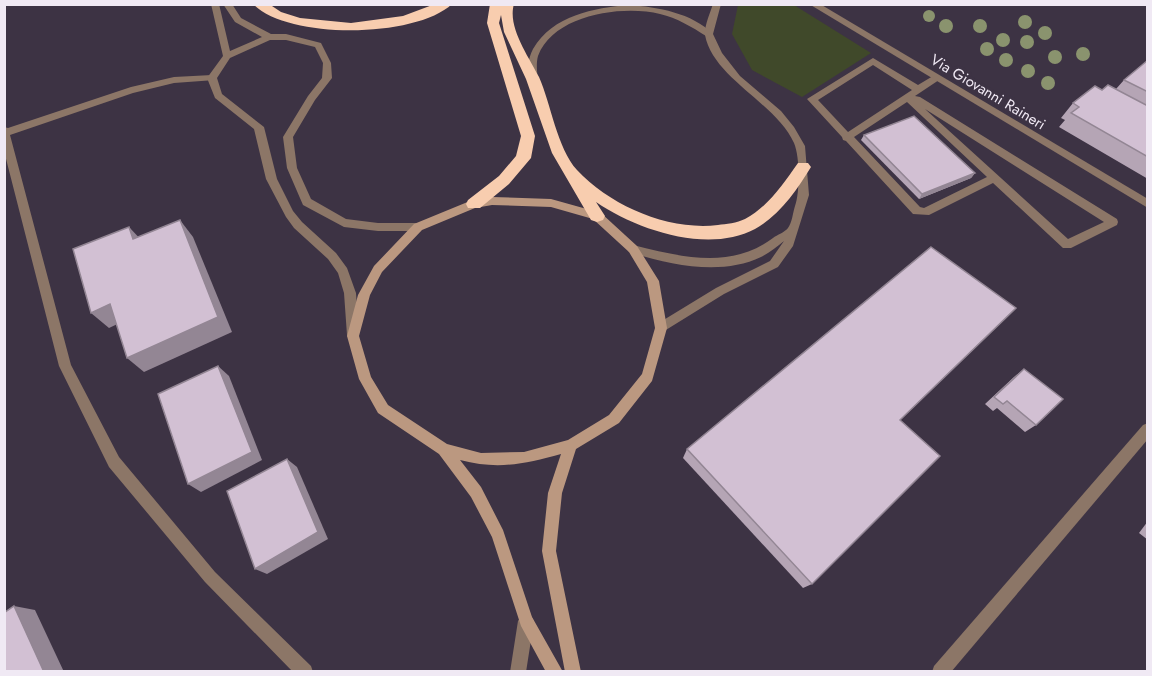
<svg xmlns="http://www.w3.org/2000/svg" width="1152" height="676" font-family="Jost,sans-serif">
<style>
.green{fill:#40492a}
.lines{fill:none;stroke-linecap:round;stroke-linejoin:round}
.service{fill:#8c7667;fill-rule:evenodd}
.minor{fill:#8c7667;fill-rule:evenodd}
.tertiary{fill:#8c7667;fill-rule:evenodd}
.secondary{fill:#bb9880;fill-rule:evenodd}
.motorway{fill:#f8cdaf;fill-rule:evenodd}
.tree{fill:#8a936e}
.wall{fill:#b5a5b5}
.shaded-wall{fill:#938694}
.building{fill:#d2c0d3;stroke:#938694;stroke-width:1.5}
.labels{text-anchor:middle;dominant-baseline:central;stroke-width:6;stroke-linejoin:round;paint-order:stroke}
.far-street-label{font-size:15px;fill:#f0e9f4;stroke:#3d3344}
</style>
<rect width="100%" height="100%" fill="#3d3344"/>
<path class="green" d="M738 5H794L871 53 802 97 752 70 732 34Z"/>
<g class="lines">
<g class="service">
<path d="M629 5C658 7 692 13 713 34L709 37 706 36C692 27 677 18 660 14 623 5 554 14 538 56 536 63 537 72 538 79L536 81H530C526 70 528 59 533 49 553 15 594 8 629 5Z"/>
<path d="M873 58 918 85 933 76H939V80L915 96 920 97 1117 219 1118 222 1117 225 1071 248H1063L993 183 929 215 913 214 846 141 843 140 842 137 807 99ZM873 65 912 90 848 132 818 100ZM907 102 987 177 924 208 920 207 854 137ZM925 109 1104 222 1068 239Z"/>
<path d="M1148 423V439L951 672H932L934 666 1143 425Z"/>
</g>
<g class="minor">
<path d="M809 4H820L1148 199V208Z"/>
<path d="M212 75 215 76V80L174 83 133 93 10 135 71 365 119 457 215 572 311 666 313 672H293L205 582 109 467 59 366 4 151V127L8 128 131 87 174 77Z"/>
<path d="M526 613 531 616 534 621 526 672H510L518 621 521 616Z"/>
</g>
<g class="tertiary">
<path d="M211 4H219L230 51 262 37 235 22 223 4H232L241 18 271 34H286L321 43 331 63 332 78 315 100 293 137 297 168 311 199 346 219 378 223H418L423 227 418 231H378L344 227 303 205 287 168 283 137 308 96 322 78 323 63 315 47 286 40H270L230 58 217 78 222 94 264 127 277 179 293 211 302 222 336 253 347 268 356 293 359 335 357 339 353 340 349 339 347 335 344 293 338 273 328 259 294 228 286 217 266 179 254 129 215 98 207 78 223 56Z"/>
<path d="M713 4H721L713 34 722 53 740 76 781 111 794 127 805 146 809 195 793 246 778 267 724 294 661 333 657 332 655 328 657 324 716 288 770 261 784 241C777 247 769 253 761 257 722 276 669 265 629 252L627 249 629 246 633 245C682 257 730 270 773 238 777 235 785 232 788 228 792 223 793 212 795 206 800 192 800 157 794 143 776 103 713 78 705 35 704 27 710 13 713 4Z"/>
</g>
<path class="secondary" d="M492 197 551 199 601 213 637 246 659 281 667 328 652 381 619 423 576 449 562 493 556 551 581 672H565L542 551 548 493 561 454C524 464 498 470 460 460L481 487 503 530 532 617 563 672H546L521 626 492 537 471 497 439 454 378 413 359 379 347 336 358 295 374 266 414 224 470 201ZM492 205 551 207 593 219 629 252 647 282 655 328 642 374 609 415 568 440 524 452 481 453 447 444 388 405 371 377 359 336 370 295 382 272 422 230 475 208Z"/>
<g class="motorway">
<path d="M253 4H269L281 12 300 18 351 23 403 16 435 4H452C416 38 288 40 253 4Z"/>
<path d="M490 4H514C507 27 529 57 539 77 551 104 557 148 577 170 611 206 668 231 718 225 726 224 737 223 745 219 768 207 783 184 798 163H808L811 167C797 190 779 216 755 229 708 254 637 230 596 202L605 216 603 220 597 222 591 220 552 153 526 79 504 32 501 15 499 23 535 136 531 158 509 184 480 208H468L466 204 468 200 499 176 516 156 521 136 487 23Z"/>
</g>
</g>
<g class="tree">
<circle cx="929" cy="16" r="6"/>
<circle cx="1025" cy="22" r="7"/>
<circle cx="946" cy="26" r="7"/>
<circle cx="980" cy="26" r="7"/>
<circle cx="1045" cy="33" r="7"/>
<circle cx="1003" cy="40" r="7"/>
<circle cx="1027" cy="42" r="7"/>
<circle cx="987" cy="49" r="7"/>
<circle cx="1083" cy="54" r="7"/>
<circle cx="1055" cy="57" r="7"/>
<circle cx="1006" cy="60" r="7"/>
<circle cx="1028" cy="71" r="7"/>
<circle cx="1048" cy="83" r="7"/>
</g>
<g class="wall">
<path d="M1148 60V179L1059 127 1065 120 1061 118 1073 103 1102 90 1116 89 1124 80Z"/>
<path d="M864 135 975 173 971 178 919 199 861 140Z"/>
<path d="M1024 369 1036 425 1025 432 997 408 993 411 985 404 1014 377Z"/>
<path d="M900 420 812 584 803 588 683 458 687 449Z"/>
<path d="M1148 521V540L1139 533Z"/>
</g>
<g class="shaded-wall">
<path d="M975 173 971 178 919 199 922 194Z"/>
<path d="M180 220 193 237 232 332 144 372 127 358Z"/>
<path d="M129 227 144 243 133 239Z"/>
<path d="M110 304 128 319 109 328 91 313Z"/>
<path d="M218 366 229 376 262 460 201 492 188 484Z"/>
<path d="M287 459 297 467 328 539 267 574 255 569Z"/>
<path d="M14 606 35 610 64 672H44Z"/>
</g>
<g class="building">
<path d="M1148 60V90L1146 91 1124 80Z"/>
<path d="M1108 85 1148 106V157L1071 113 1079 107 1073 103 1095 86 1102 90Z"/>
<path d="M914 116 975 173 922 194 864 135Z"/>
<path d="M180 220 218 317 127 358 110 304 91 313 73 249 129 227 133 239Z"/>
<path d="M931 247 1016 308 900 420 940 456 812 584 687 449Z"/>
<path d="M218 366 252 452 188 484 158 394Z"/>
<path d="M1024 369 1063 399 1036 425 1007 401 1003 404 994 397Z"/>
<path d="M287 459 318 532 255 569 227 491Z"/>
<path d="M14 606 44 672H4V613Z"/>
</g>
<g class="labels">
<g class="far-street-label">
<text transform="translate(988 92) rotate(31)">Via Giovanni Raineri</text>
</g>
</g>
<rect width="1152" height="676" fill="none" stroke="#f0e9f4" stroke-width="12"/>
</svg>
